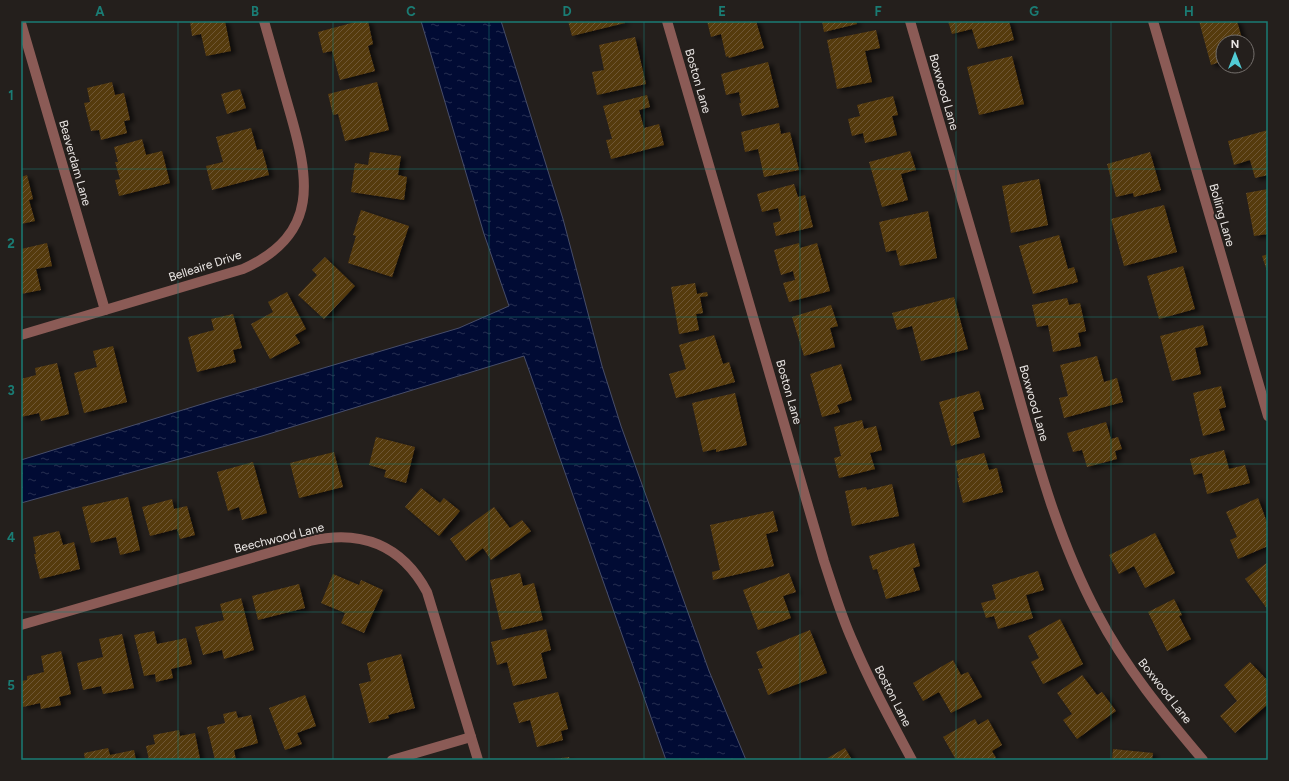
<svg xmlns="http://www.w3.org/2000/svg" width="1289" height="781" font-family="Figtree,sans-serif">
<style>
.water{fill:url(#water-ripples);stroke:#474d69}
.building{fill:url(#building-hatch);filter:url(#shadow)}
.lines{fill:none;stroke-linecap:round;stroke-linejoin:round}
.street{stroke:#8b5b56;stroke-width:10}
.grid{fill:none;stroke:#1a7c74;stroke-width:1;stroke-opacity:0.55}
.labels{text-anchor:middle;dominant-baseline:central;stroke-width:4;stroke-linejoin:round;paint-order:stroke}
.street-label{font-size:12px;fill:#ebe7e5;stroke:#241f1c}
.neatline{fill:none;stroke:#1a7c74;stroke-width:1.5}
.grid-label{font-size:13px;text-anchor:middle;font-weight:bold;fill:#1a7c74}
</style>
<defs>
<pattern id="water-ripples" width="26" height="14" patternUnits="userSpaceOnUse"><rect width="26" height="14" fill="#010b34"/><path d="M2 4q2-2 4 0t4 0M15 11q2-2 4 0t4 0" fill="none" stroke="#262f51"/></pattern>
<pattern id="building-hatch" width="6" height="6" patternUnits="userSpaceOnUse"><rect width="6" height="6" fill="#553a11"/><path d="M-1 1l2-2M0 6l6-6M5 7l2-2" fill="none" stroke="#6e5634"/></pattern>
<filter id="shadow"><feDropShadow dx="4.5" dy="2.5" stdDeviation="2" flood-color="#0009"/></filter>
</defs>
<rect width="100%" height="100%" fill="#241f1c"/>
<path class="water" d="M421 21H501L563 219 602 366 621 426 709 671 746 760H666L524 356 262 436 21 503V460L215 400 459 328 509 306 484 234Z"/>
<g class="building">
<path d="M190 21H225L231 51 206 56 201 34 192 36Z"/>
<path d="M359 21H368L373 44 368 46 375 71 340 80 332 51 323 53 318 32Z"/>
<path d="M568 21H625V23L572 36Z"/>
<path d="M707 21H756L764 48 729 58 728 56 726 57 721 34 711 37Z"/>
<path d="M822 21H856L857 24 824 32Z"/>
<path d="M948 21H1009L1014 40 978 49 972 29 952 34Z"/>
<path d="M1199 21H1237L1243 42H1223V61L1211 65Z"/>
<path d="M876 30 880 48 865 51 872 82 837 89 827 40Z"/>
<path d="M635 37 646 84 597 95 592 72 604 70 599 45Z"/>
<path d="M1012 56 1024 104 979 115 967 67Z"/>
<path d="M768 62 779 107 742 116 739 103H741L739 92 726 95 721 74Z"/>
<path d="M112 82 115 95 124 93 130 120 124 121 127 133 101 140 99 130 91 131 84 103 90 102 87 88Z"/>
<path d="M377 82 389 130 345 141 338 114 333 115 328 94Z"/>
<path d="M240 89 246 108 227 114 221 94Z"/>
<path d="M647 95 650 107 639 110 644 128 659 124 664 145 611 159 606 140 612 139 603 106Z"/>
<path d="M893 96 898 115 892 116 897 135 865 143 863 133 852 136 848 119 860 116 857 105Z"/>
<path d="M779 123 781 134 790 132 799 170 764 177 758 149 745 152 741 132Z"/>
<path d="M251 128 257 150 262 149 269 175 212 190 206 166 223 162 216 137Z"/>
<path d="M1268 130V175L1255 178 1250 160 1234 165 1228 141Z"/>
<path d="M142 139 146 155 162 151 170 183 119 196 115 180 120 179 115 162H118L114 147Z"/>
<path d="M910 151 916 170 901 174 908 200 882 207 869 162Z"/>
<path d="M370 152 401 156 398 175 407 177 404 200 351 192 355 163 368 165Z"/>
<path d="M1150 152 1161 190 1134 197 1133 193 1116 197 1107 164Z"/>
<path d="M27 175 33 199 29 200 35 221 21 224V177Z"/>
<path d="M1039 179 1048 225 1011 233 1002 186Z"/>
<path d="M794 184 798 197 805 195 813 227 776 236 773 223 781 221 778 208 762 212 757 194Z"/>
<path d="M1268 189V234L1254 236 1246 193Z"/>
<path d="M1164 205 1177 252 1124 266 1111 219Z"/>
<path d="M361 210 409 226 392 277 348 263 356 236 353 235Z"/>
<path d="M928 211 937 258 900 266 896 250 886 252 879 222Z"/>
<path d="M1059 235 1068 269 1074 267 1078 282 1033 294 1019 246Z"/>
<path d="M47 243 52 266 36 269 41 290 21 294V249Z"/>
<path d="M799 243 800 248 817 243 830 291 789 302 783 283 795 280 793 271 781 275 774 250Z"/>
<path d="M1268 254V274L1262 256Z"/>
<path d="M325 257 355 286 324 319 298 295 317 275 312 270Z"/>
<path d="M1183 266 1195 309 1159 319 1147 276Z"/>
<path d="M695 283 697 294 707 292 708 296 700 297 703 313 696 314 699 330 679 334 671 287Z"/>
<path d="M287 292 306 329 295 335 300 343 270 359 251 324 273 312 268 302Z"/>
<path d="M954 297 968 349 921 361 912 326 897 330 892 313Z"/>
<path d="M1067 298 1069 305 1080 303 1086 331 1078 333 1081 346 1053 352 1048 325 1037 327 1032 305Z"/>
<path d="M831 305 838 326 830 328 835 347 804 356 792 317Z"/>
<path d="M233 314 242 348 233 350 236 362 197 372 188 337 214 330 211 319Z"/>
<path d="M1203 325 1208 345 1195 348 1201 374 1172 381 1160 336Z"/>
<path d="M714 335 723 364 729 362 735 382 676 398 669 374 686 369 679 345Z"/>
<path d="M113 346 127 402 84 413 74 373 97 367 93 351Z"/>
<path d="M1097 356 1104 382 1117 378 1123 402 1064 418 1059 398 1068 396 1060 365Z"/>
<path d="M57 363 69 414 41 421 39 413 21 417V379L36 375 35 368Z"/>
<path d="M841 364 852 400 837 405 840 412 822 417 810 374Z"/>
<path d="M1221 386 1226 407 1219 409 1225 430 1203 436 1193 393Z"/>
<path d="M979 391 984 409 973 412 980 437 951 446 939 402Z"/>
<path d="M735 393 747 445 716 452V449L703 452 692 403Z"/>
<path d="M862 420 864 429 876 426 882 450 870 453 875 469 839 478 834 458 841 456 834 427Z"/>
<path d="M1106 422 1111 439 1118 437 1122 449 1115 451 1117 459 1087 467 1082 450 1073 452 1067 433Z"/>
<path d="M376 437 415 447 406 483 384 477 386 470 369 465Z"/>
<path d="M1224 450 1229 469 1245 465 1250 483 1207 494 1202 473 1194 475 1190 459Z"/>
<path d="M334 452 343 487 299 498 290 463Z"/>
<path d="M984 453 989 470 997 468 1003 492 963 503 957 478H959L955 461Z"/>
<path d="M253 462 267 513 242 520 239 507 228 511 217 472Z"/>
<path d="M892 484 899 516 852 526 845 491 866 487 867 490Z"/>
<path d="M421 488 440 503 444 498 460 511 439 536 405 507Z"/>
<path d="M128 497 140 550 120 555 116 537 91 543 82 507Z"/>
<path d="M1258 498 1268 525V546L1238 559 1230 540 1237 537 1226 512Z"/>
<path d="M172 499 174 509 187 506 195 535 180 539 177 529 150 536 142 507Z"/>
<path d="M494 507 510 528 522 520 531 531 491 560 483 548 466 561 450 539Z"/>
<path d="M773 511 778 531 766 534 774 566 713 580 712 572 720 570 710 525Z"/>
<path d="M59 531 63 545 74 542 80 569 40 579 34 554H36L33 537Z"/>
<path d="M1155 533 1175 573 1145 588 1134 566 1119 574 1109 555Z"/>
<path d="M914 543 920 566 913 568 920 590 886 599 877 569 873 570 869 556Z"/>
<path d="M1268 562V610L1245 579Z"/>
<path d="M1038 571 1044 590 1026 595 1033 618 998 629 994 616 986 618 981 603 996 599 992 585Z"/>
<path d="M520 573 523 586 534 583 543 620 502 630 490 580Z"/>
<path d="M789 573 796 592 783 596 791 618 758 630 743 590Z"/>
<path d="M333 574 359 585 361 580 383 590 364 633 341 623 345 613 321 603Z"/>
<path d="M299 584 305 608 258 620 252 596Z"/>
<path d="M241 598 254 650 224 659 222 650 203 655 195 627 224 620 220 604Z"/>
<path d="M1174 599 1182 615 1179 616 1191 639 1167 651 1148 612Z"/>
<path d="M1060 619 1083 664 1043 684 1031 662 1039 658 1028 636Z"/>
<path d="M546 629 551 650 541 653 547 678 513 686 507 662 497 665 491 642Z"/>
<path d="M810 630 827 673 768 695 758 669 763 668 756 652Z"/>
<path d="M154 631 157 644 186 638 192 664 171 669 173 678 156 682 155 674 144 676 134 635Z"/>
<path d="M122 634 134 688 103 694 101 686 83 690 77 663 103 657 99 639Z"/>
<path d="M61 651 71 694 59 697 61 705 41 709 40 703 23 707 21 681 27 680V676L44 672 41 656Z"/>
<path d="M401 654 415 708 388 715 389 718 369 723 359 684 371 681 367 663Z"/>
<path d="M953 660 961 675 968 672 982 697 951 713 939 692 923 701 913 683Z"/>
<path d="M1250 662 1268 681V704L1235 733 1220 716 1237 701 1224 685Z"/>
<path d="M1082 675 1097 695 1102 692 1116 711 1077 739 1063 720 1072 714 1057 693Z"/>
<path d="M558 692 568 729 561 731 563 740 537 747 530 720 519 723 513 703Z"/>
<path d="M305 695 316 726 297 733 302 744 285 750 269 708Z"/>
<path d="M236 711 238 718 251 715 258 743 234 750 236 760H215L207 727 225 723 223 714Z"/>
<path d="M975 719 978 725 988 719 1002 745 992 751 996 758 992 760H956L943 737Z"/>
<path d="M179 730 180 736 195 733 200 759 149 760 146 746 155 744 153 735Z"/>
<path d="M108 748 110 755 134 750 136 760H85L84 753Z"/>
<path d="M845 748 852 760H824Z"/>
<path d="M1113 749 1153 753 1152 760H1112Z"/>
<path d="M569 757 570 760H554V759Z"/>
</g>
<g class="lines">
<g class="street">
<path d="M667 21 824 561C833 588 841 616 853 642 870 683 891 721 912 760"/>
<path d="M910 21C942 132 974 243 1007 354 1032 442 1054 532 1097 613 1125 667 1164 714 1203 760"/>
<path d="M1153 21 1268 416"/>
<path d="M21 23 105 310"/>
<path d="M21 335 243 269C321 234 309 178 289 109 281 80 272 50 264 21"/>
<path d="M21 625 310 541C361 529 402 545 427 592L478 760"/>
<path d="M392 760 471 737"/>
</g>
</g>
<path class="grid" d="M178 21V760M333 21V760M489 21V760M644 21V760M800 21V760M956 21V760M1111 21V760M21 169H1268M21 317H1268M21 464H1268M21 612H1268"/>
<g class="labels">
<g class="street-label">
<text transform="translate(698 81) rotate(74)">Boston Lane</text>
<text transform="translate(944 92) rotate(74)">Boxwood Lane</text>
<text transform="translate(75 163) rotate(74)">Beaverdam Lane</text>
<text transform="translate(1222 215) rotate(74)">Bolling Lane</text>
<text transform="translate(205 266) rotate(-18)">Belleaire Drive</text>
<text transform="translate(789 392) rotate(74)">Boston Lane</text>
<text transform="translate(1034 403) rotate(74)">Boxwood Lane</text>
<text transform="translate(279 538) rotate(-14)">Beechwood Lane</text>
<text transform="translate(1165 691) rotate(52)">Boxwood Lane</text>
<text transform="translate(893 696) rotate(63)">Boston Lane</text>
</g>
</g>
<rect width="1289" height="781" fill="none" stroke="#241f1c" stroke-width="44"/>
<g transform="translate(1235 54)"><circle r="19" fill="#241f1c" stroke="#746f6c"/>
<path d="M0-3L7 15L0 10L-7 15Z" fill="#52ccd5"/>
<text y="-6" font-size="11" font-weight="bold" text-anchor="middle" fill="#ebe7e5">N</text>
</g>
<rect x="22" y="22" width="1245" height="737" class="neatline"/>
<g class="grid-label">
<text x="100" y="16">A</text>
<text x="255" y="16">B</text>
<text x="411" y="16">C</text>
<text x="567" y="16">D</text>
<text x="722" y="16">E</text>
<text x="878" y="16">F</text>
<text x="1034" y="16">G</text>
<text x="1189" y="16">H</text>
<text x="11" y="100">1</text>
<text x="11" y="248">2</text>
<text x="11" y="395">3</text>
<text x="11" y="542">4</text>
<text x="11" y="690">5</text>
</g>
</svg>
